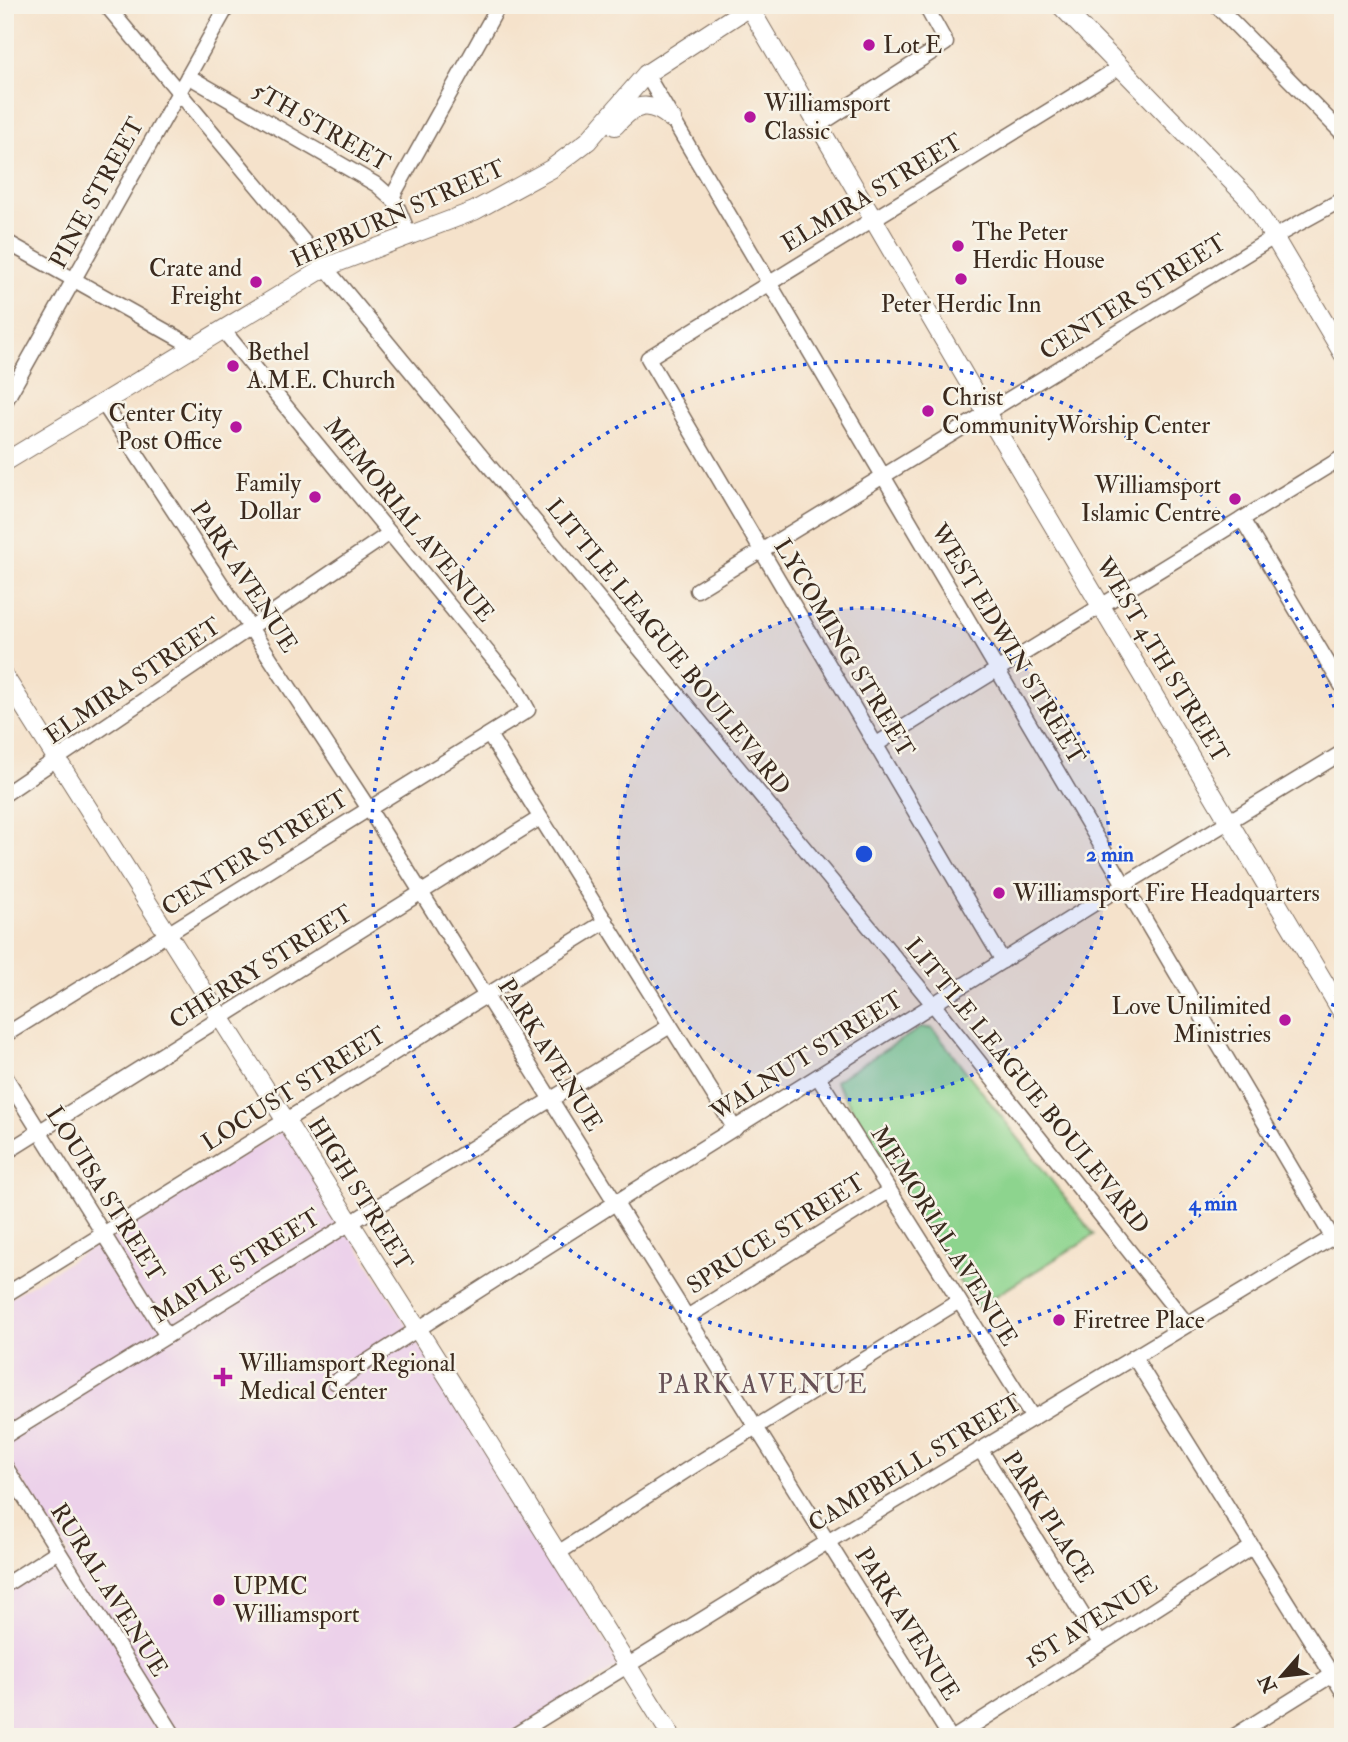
<svg xmlns="http://www.w3.org/2000/svg" width="1348" height="1742" font-family="'IM FELL Double Pica',serif">
<style>
.built{fill:#ecd1ea}
.green{fill:#8dd48e;stroke:#647f56;stroke-width:2}
.lines{fill:none;stroke-linecap:round;stroke-linejoin:round}
.minor-casing{stroke:#7c6a5b;stroke-width:17}
.major-casing{stroke:#7c6a5b;stroke-width:20}
.minor{stroke:#fff;stroke-width:14}
.major{stroke:#fff;stroke-width:18}
.ring{fill:none;stroke:#1d4ed8;stroke-width:3.5;stroke-dasharray:3.5 7}
.poi-dot{fill:#b5179e;stroke:#f7f3e8;stroke-width:2.5}
.labels{text-anchor:middle;dominant-baseline:central;stroke-width:5;stroke-linejoin:round;paint-order:stroke}
.poi-label{font-size:24px;fill:#3b2a1e;stroke:#f7f3e8;text-anchor:start}
.street-label{font-size:24px;fill:#3b2a1e;stroke:#f7f3e8}
.neighbourhood-label{font-size:26px;letter-spacing:2px;fill:#695257;stroke:#f7f3e8}
.centre{fill:#1d4ed8;stroke:#f7f3e8;stroke-width:3.5}
.ring-label{font-size:21px;text-anchor:middle;font-weight:bold;fill:#1d4ed8;stroke:#f7f3e8;stroke-width:5;stroke-linejoin:round;paint-order:stroke}
</style>
<rect width="100%" height="100%" fill="#f7f3e8"/>
<filter id="ink" filterUnits="userSpaceOnUse"><feTurbulence type="fractalNoise" baseFrequency=".0143" numOctaves="2"/><feDisplacementMap in="SourceGraphic" scale="14" xChannelSelector="R" yChannelSelector="G"/><feConvolveMatrix kernelMatrix="1 2 1 2 8 2 1 2 1" color-interpolation-filters="sRGB"/></filter>
<filter id="wash" filterUnits="userSpaceOnUse"><feTurbulence type="fractalNoise" baseFrequency=".00686" numOctaves="4" result="noise"/><feDisplacementMap in="SourceGraphic" scale="28" xChannelSelector="R" yChannelSelector="G"/><feGaussianBlur stdDeviation="1.57" result="paint"/><feColorMatrix in="noise" values="0 0 0 0 0 0 0 0 0 0 0 0 0 0 0 0 0 1.4 0 .05"/><feComposite in="paint" operator="in"/></filter>
<g filter="url(#wash)">
<rect width="100%" height="100%" fill="#f5e2cb"/>
<path class="built" d="M284 1129 620 1665 507 1737H5V1594L69 1554 5 1454V1301Z"/>
<path class="green" d="M922 1027 933 1029 1094 1235 976 1308 835 1081Z"/>
</g>
<g filter="url(#ink)">
<g class="lines">
<defs>
<g id="minor">
<path d="M106 5 335 279 933 1004 1187 1324"/>
<path d="M1216 5 1343 134"/>
<path d="M646 74 1332 1237"/>
<path d="M188 76 377 185 395 201 410 237"/>
<path d="M819 125 946 43 925 5"/>
<path d="M392 197 499 5"/>
<path d="M5 241 194 347"/>
<path d="M5 402 228 5"/>
<path d="M103 403 369 809 950 1737"/>
<path d="M1242 519 1343 688"/>
<path d="M697 590 1274 237 1343 199"/>
<path d="M489 735 735 1129"/>
<path d="M875 745 1343 457"/>
<path d="M5 794 390 533"/>
<path d="M1003 961 648 358 1120 67"/>
<path d="M5 1035 528 710 513 683 223 330"/>
<path d="M5 1076 167 1336"/>
<path d="M818 1077 1033 1418"/>
<path d="M5 1153 540 818"/>
<path d="M5 1295 606 921"/>
<path d="M687 1317 889 1191"/>
<path d="M1134 1357 1343 1692"/>
<path d="M335 1382 634 1191 1124 885 1343 752"/>
<path d="M5 1436 670 1026"/>
<path d="M980 1449 1100 1643"/>
<path d="M5 1466 175 1737"/>
<path d="M558 1553 690 1468 959 1301"/>
<path d="M5 1585 58 1551"/>
<path d="M512 1737 829 1541 1343 1231"/>
<path d="M955 1737 1252 1547"/>
<path d="M1233 1737 1332 1675"/>
</g>
<g id="major">
<path d="M748 5 987 414 1343 1014"/>
<path d="M1060 5 1247 197 1274 237 1343 354"/>
<path d="M615 126C634 103 649 100 672 119"/>
<path d="M5 462 326 267 474 211 551 169 588 141 646 74 752 5"/>
<path d="M5 677 451 1382 672 1737"/>
</g>
</defs>
<use href="#minor" class="minor-casing"/>
<use href="#major" class="major-casing"/>
<use href="#minor" class="minor"/>
<use href="#major" class="major"/>
</g>
</g>
<circle cx="864" cy="854" r="246" fill="#1d4ed8" fill-opacity=".12"/>
<g class="ring">
<circle cx="864" cy="854" r="246"/>
<path d="M1342 973A493 493 0 1 1 1342 735"/>
</g>
<g class="poi-dot">
<circle cx="869" cy="45" r="7"/>
<circle cx="750" cy="117" r="7"/>
<circle cx="958" cy="246" r="7"/>
<circle cx="961" cy="279" r="7"/>
<circle cx="256" cy="282" r="7"/>
<circle cx="233" cy="366" r="7"/>
<circle cx="928" cy="411" r="7"/>
<circle cx="236" cy="427" r="7"/>
<circle cx="315" cy="497" r="7"/>
<circle cx="1235" cy="499" r="7"/>
<circle cx="999" cy="893" r="7"/>
<circle cx="1285" cy="1020" r="7"/>
<circle cx="1059" cy="1320" r="7"/>
<path d="M219.5 1366.5h7v7h7v7h-7v7h-7v-7h-7v-7h7z"/>
<circle cx="219" cy="1600" r="7"/>
</g>
<g class="labels">
<g class="poi-label">
<text x="883" y="45">Lot E</text>
<text x="764" y="103">Williamsport<tspan x="764" dy="28">Classic</tspan></text>
<text x="972" y="232">The Peter<tspan x="972" dy="28">Herdic House</tspan></text>
<text x="242" y="268" text-anchor="end">Crate and<tspan x="242" dy="28">Freight</tspan></text>
<text x="961" y="304" text-anchor="middle">Peter Herdic Inn</text>
<text x="247" y="352">Bethel<tspan x="247" dy="28">A.M.E. Church</tspan></text>
<text x="942" y="397">Christ<tspan x="942" dy="28">CommunityWorship Center</tspan></text>
<text x="222" y="413" text-anchor="end">Center City<tspan x="222" dy="28">Post Office</tspan></text>
<text x="301" y="483" text-anchor="end">Family<tspan x="301" dy="28">Dollar</tspan></text>
<text x="1221" y="485" text-anchor="end">Williamsport<tspan x="1221" dy="28">Islamic Centre</tspan></text>
<text x="1013" y="893">Williamsport Fire Headquarters</text>
<text x="1271" y="1006" text-anchor="end">Love Unilimited<tspan x="1271" dy="28">Ministries</tspan></text>
<text x="1073" y="1320">Firetree Place</text>
<text x="239" y="1363">Williamsport Regional<tspan x="239" dy="28">Medical Center</tspan></text>
<text x="233" y="1586">UPMC<tspan x="233" dy="28">Williamsport</tspan></text>
</g>
<g class="street-label">
<text transform="translate(321 127) rotate(30)">5TH STREET</text>
<text transform="translate(97 193) rotate(-61)">PINE STREET</text>
<text transform="translate(872 193) rotate(-31)">ELMIRA STREET</text>
<text transform="translate(398 214) rotate(-24)">HEPBURN STREET</text>
<text transform="translate(1133 297) rotate(-32)">CENTER STREET</text>
<text transform="translate(409 520) rotate(51)">MEMORIAL AVENUE</text>
<text transform="translate(244 577) rotate(57)">PARK AVENUE</text>
<text transform="translate(1008 644) rotate(59)">WEST EDWIN STREET</text>
<text transform="translate(668 647) rotate(51)">LITTLE LEAGUE BOULEVARD</text>
<text transform="translate(844 648) rotate(59)">LYCOMING STREET</text>
<text transform="translate(1162 660) rotate(59)">WEST 4TH STREET</text>
<text transform="translate(133 681) rotate(-34)">ELMIRA STREET</text>
<text transform="translate(255 853) rotate(-32)">CENTER STREET</text>
<text transform="translate(261 967) rotate(-32)">CHERRY STREET</text>
<text transform="translate(550 1055) rotate(58)">PARK AVENUE</text>
<text transform="translate(807 1056) rotate(-32)">WALNUT STREET</text>
<text transform="translate(1027 1086) rotate(51)">LITTLE LEAGUE BOULEVARD</text>
<text transform="translate(294 1089) rotate(-32)">LOCUST STREET</text>
<text transform="translate(105 1194) rotate(58)">LOUISA STREET</text>
<text transform="translate(360 1194) rotate(58)">HIGH STREET</text>
<text transform="translate(776 1234) rotate(-32)">SPRUCE STREET</text>
<text transform="translate(944 1236) rotate(58)">MEMORIAL AVENUE</text>
<text transform="translate(236 1266) rotate(-32)">MAPLE STREET</text>
<text transform="translate(915 1463) rotate(-31)">CAMPBELL STREET</text>
<text transform="translate(1048 1517) rotate(58)">PARK PLACE</text>
<text transform="translate(109 1590) rotate(58)">RURAL AVENUE</text>
<text transform="translate(1091 1622) rotate(-32)">1ST AVENUE</text>
<text transform="translate(907 1624) rotate(58)">PARK AVENUE</text>
</g>
<g class="neighbourhood-label">
<text x="763" y="1385">PARK AVENUE</text>
</g>
</g>
<circle cx="864" cy="854" r="10" class="centre"/>
<g class="ring-label">
<text x="1110" y="861">2 min</text>
<text x="1213" y="1210">4 min</text>
</g>
<rect width="1348" height="1742" fill="none" stroke="#f7f3e8" stroke-width="28"/>
<g transform="translate(1282 1676) rotate(242)" stroke="#f7f3e8" stroke-width="5" paint-order="stroke">
<path d="M0-5L12 26L0 18L-12 26Z" fill="#3b2a1e"/>
<text y="-10" font-size="19" font-weight="bold" text-anchor="middle" fill="#3b2a1e">N</text>
</g>
</svg>
